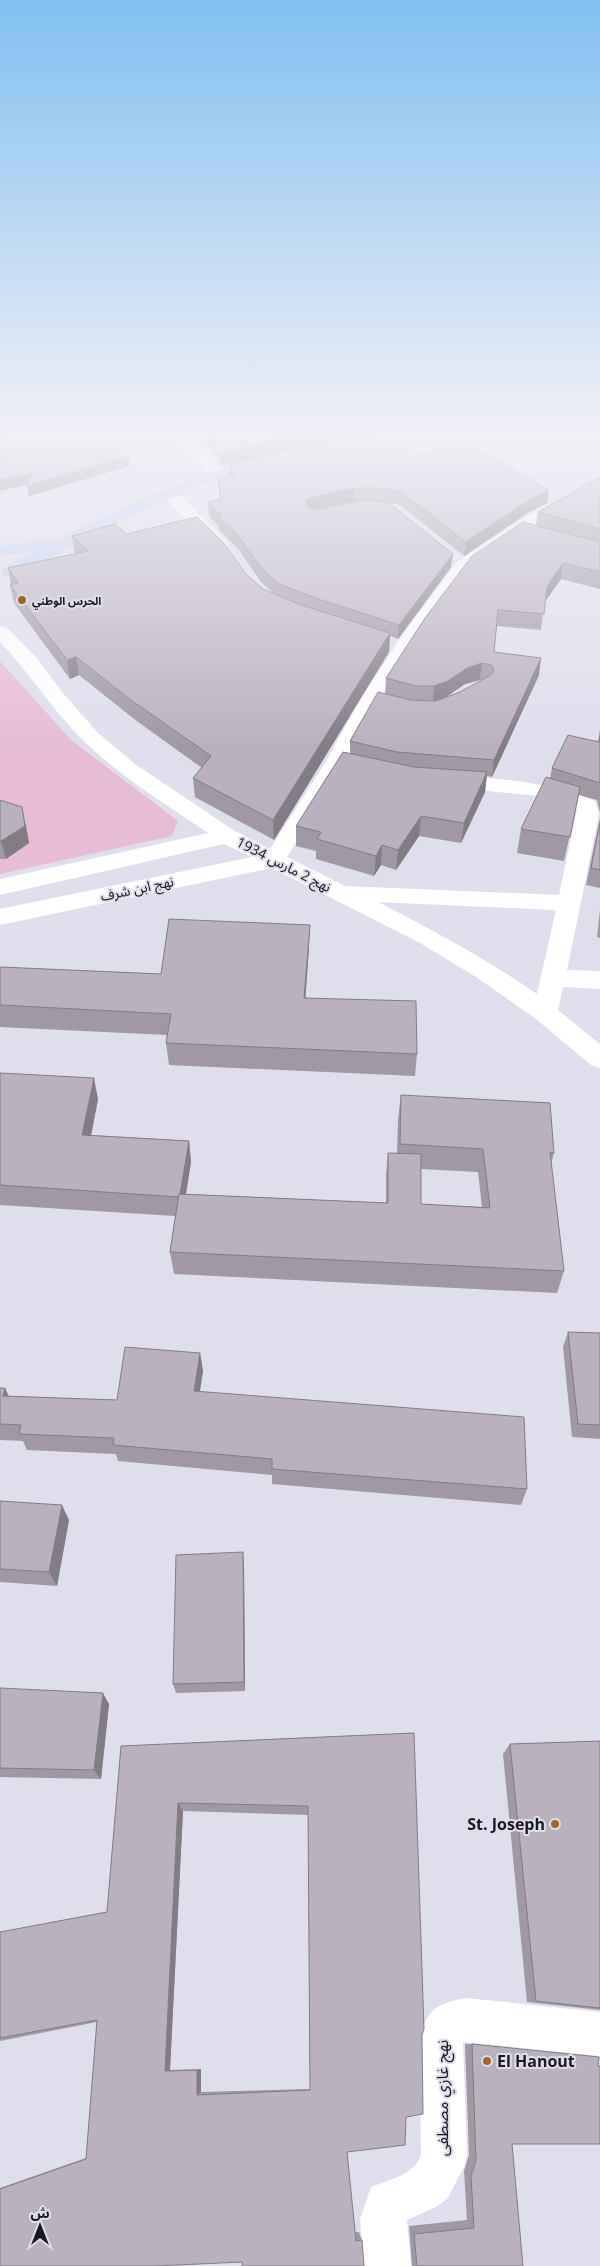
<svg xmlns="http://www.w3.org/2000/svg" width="600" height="2266" font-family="'Open Sans','Noto Sans Arabic',sans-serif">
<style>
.green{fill:#e8bcd5}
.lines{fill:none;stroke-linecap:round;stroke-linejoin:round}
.minor{fill:#fff;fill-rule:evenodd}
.major{fill:#bed1f5;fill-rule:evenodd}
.wall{fill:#a098a3;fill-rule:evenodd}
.shaded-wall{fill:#827c85}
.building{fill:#bab1be;stroke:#827c85;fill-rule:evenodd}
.poi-dot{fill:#a16626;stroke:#dfdeed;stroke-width:2}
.labels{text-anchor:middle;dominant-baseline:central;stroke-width:4;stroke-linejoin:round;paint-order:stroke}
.far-poi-label{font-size:11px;font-weight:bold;fill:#1a191e;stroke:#dfdeed;text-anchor:start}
.street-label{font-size:14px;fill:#1a191e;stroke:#dfdeed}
.near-poi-label{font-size:16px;font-weight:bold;fill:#1a191e;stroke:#dfdeed;text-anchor:end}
.near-street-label{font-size:16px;fill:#1a191e;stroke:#dfdeed}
</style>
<rect width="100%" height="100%" fill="#dfdeed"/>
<path class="green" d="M0 661 71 740 178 821 172 836 0 874Z"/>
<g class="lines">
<g class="minor">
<path d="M172 431H186L222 472 225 475 222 478H212Z"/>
<path d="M600 478V489L542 520 469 570 422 633 381 698 345 763 287 857 345 886 559 895 577 809 538 796 450 787 443 785 439 781 443 777 450 775C500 779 548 781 595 801L599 814 567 970 600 971V989L563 987 558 1010 600 1044V1068L591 1065 536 1019 476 977 420 943 272 868 0 925V909L252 857 224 844 0 895V879L208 833C166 804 120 777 83 740 52 710 30 673 0 642V626L6 627 36 657 63 693 97 732 135 764 235 831 270 849 325 763 361 698 405 631 457 562 530 514ZM378 902 556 910 537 994C486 959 433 930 378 902Z"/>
<path d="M168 488 174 490 226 540 228 544 226 548H214L162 496 160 493 162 490Z"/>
<path d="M466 1998 600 2012V2056L463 2042 467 2155 464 2167 447 2199 434 2208 407 2220 411 2266H363L360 2219 371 2187C388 2180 415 2175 421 2155L419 2035C430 2008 438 2003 466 1998Z"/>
</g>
<g class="major">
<path d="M421 431H457L450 435 355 448 348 444 355 440Z"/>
<path d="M266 456 271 458 274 461 271 464 210 483 153 505 16 576H4L1 572 4 568 36 551 3 555 0 554V546L48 540 54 542C122 506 191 475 266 456Z"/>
</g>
</g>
<g class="wall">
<path d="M200 431H374V434L414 457 547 503 529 512 464 556 400 505 390 503 451 567 398 639 390 636 389 652 274 840 195 797 193 778 202 768 134 719 79 675 70 679 14 603 10 585H11L8 568 75 554 72 536 126 534 246 574 263 589 274 594 261 582 239 550 219 530 218 526 209 516 208 502 220 499 218 478 229 476V465L251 459 222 466ZM354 501H357L325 508Z"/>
<path d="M600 477V589L561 579 545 601 541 630 497 626 494 652 539 675 492 777 487 776 485 792 461 843 419 836 396 870 381 865 374 876 316 859V851L296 846V826L350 754V741L385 694 386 678 536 525 538 512ZM480 680H482L460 692 446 697 465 684Z"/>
<path d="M600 729V812L597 800 579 795 564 861 517 853 521 829 550 778 552 768 598 742Z"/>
<path d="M0 800 26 824 29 843 6 859H0Z"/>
<path d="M600 818V888L586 885Z"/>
<path d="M600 909V938L597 937Z"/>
<path d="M309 947 305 998 417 1054 415 1076 169 1065 166 1043 167 1035 0 1027V967L161 974Z"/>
<path d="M0 1073 98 1099 91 1135 189 1141 191 1162 186 1194 386 1203V1176L388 1153H397L398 1119 401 1095 554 1153 551 1164 564 1271 557 1293 174 1274 170 1252 175 1216 0 1205ZM421 1169 478 1172 482 1207 421 1204Z"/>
<path d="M568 1332 600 1333V1439L572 1437 563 1347Z"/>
<path d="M200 1353 203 1371 200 1391 527 1489 521 1505 272 1484V1475L118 1461 116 1454 27 1450 23 1441 0 1440V1388H5L8 1396 117 1400Z"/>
<path d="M0 1501 69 1520 57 1586 0 1582Z"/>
<path d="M244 1564 245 1691 176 1693 173 1684Z"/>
<path d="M0 1688 109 1704 101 1779 0 1777Z"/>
<path d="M414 1733 422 2035 406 2117 347 2152 355 2232H359L362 2240 242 2262 0 2266V2188L86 2158 97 2022 0 2041V1932L107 1912 121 1746ZM183 1811 308 1815 310 2089 201 2092V2069L170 2070Z"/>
<path d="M600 1741V2010L527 2002 503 1754 510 1744Z"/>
<path d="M465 2044H472L598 2066 512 2144 523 2266H412L409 2226 467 2220 464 2171 469 2155Z"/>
</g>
<g class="shaded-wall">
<path d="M0 431H29L0 438Z"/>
<path d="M100 431H130V432L101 437Z"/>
<path d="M323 431H374V435L283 450 222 466 221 453 283 437Z"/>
<path d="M128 456 130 466 29 496 27 486Z"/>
<path d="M32 473 34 483 0 491V480Z"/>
<path d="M355 488 354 501 309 511 305 502 309 498Z"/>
<path d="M549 490 547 503 529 512 464 556 466 542 531 499Z"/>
<path d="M453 554 451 567 398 639 399 625Z"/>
<path d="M563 563 561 579 544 603 547 587Z"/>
<path d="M390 633 389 652 274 840 273 820Z"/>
<path d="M76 657 79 675 70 679 67 660Z"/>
<path d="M541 658 539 675 492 777 494 760Z"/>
<path d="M482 663 480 680 465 684 446 697 433 702 434 686 467 668Z"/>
<path d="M487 772 485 792 461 843 464 823Z"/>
<path d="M22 807 29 843 6 859 1 841Z"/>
<path d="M421 816 419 836 396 870 398 850Z"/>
<path d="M382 845 381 865 374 876 376 856Z"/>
<path d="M310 925 309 947 304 1020V998Z"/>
<path d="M94 1078 98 1099 87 1156 82 1135Z"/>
<path d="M189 1141 191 1162 182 1217 179 1197Z"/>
<path d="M200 1353 203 1371 197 1408 194 1391Z"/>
<path d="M5 1388 13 1405 3 1396Z"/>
<path d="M62 1505 69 1520 57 1586 49 1572Z"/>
<path d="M243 1552 244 1564 245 1691 244 1682Z"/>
<path d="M103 1693 109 1704 101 1779 94 1770Z"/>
<path d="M178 1803 183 1811 170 2070 165 2071Z"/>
<path d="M201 2069V2092L197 2095V2070Z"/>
</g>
<g class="building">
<path d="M32 431H104L128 456 27 486 32 473 0 480V438Z"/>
<path d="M207 431H323L283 437 221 453Z"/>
<path d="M386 433 414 457 461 441 549 490 531 499 466 542 401 492 378 488H355L309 498 305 502 308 507 316 510 366 500 388 502 453 554 399 625 315 598 277 583 261 568 238 536 218 517 221 516 208 502 221 499 218 478 236 475 229 465 276 452 351 438Z"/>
<path d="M600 477V529L538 512Z"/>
<path d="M197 517 223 542 246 574 263 589 301 605 390 633 273 820 193 778 211 756 131 700 76 657 67 660 10 585 18 583 8 568 88 551 72 536 115 524 126 534Z"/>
<path d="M523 522 600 542V572L563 563 547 587 544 614 498 610 494 652 541 658 494 760 397 752 350 741 378 692 411 700 436 701 460 692 491 675 494 670 491 665 482 663 467 668 448 681 434 686H416L386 678 425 618 472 556Z"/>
<path d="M568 735 599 742 600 735V783L552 768Z"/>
<path d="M343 752 414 767 487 772 464 823 421 816 398 850 382 845 376 856 317 839 321 832 296 826Z"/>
<path d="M546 777 580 787 570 837 521 829Z"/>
<path d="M0 800 22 807 25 826 1 841H0Z"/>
<path d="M600 822V870L591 868Z"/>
<path d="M169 919 310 925 304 998 416 1001 417 1054 166 1043 171 1014 0 1005V967L161 974Z"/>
<path d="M0 1073 94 1078 82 1135 189 1141 180 1194H179L178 1197 0 1185Z"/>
<path d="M401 1095 550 1103 554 1153 550 1152 564 1271 170 1252 179 1194 388 1203V1153L421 1154V1204L490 1208 483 1149 400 1144Z"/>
<path d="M568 1332 600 1333V1425L578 1424Z"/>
<path d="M125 1347 200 1353 194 1391 524 1417 527 1489 272 1469V1459L113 1445 114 1438 19 1434 21 1425 0 1424V1388H5L3 1396 117 1400Z"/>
<path d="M0 1501 62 1505 49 1572 0 1569Z"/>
<path d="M243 1552 244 1682 173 1684 176 1555Z"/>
<path d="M0 1688 103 1693 94 1770 0 1768Z"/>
<path d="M414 1733 424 2029 422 2035 423 2114 406 2117 405 2145 347 2152 356 2241 362 2240 364 2266H242V2262L155 2266H0V2189L86 2159 97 2020 0 2038V1932L107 1912 121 1746ZM178 1803 308 1806 310 2090 197 2095V2070L165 2071Z"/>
<path d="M600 1741V2008L536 2001 510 1744Z"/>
<path d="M472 2044 599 2057 598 2066H600V2144H512L523 2266H417L414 2234 474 2228 471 2176 476 2160Z"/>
</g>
<linearGradient id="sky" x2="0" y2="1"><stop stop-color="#82c0f0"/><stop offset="0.58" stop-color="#f1f0f7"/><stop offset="1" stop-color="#f1f0f7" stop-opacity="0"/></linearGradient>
<rect width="600" height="748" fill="url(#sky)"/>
<g class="poi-dot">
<circle cx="22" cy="600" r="5"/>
<circle cx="555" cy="1824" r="5"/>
<circle cx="487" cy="2061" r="5"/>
</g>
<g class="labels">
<g class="far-poi-label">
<text x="32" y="600">الحرس الوطني</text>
</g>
<g class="street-label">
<text transform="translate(284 864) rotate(27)">نهج 2 مارس 1934</text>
<text transform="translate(137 888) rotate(-12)">نهج ابن شرف</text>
</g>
<g class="near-poi-label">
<text x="545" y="1824">St. Joseph</text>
<text x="497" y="2061" text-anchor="start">El Hanout</text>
</g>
<g class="near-street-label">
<text transform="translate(442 2098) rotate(-90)">نهج غازي مصطفى</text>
</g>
</g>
<g transform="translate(40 2226)" stroke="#dfdeed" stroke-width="4" paint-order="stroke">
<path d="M0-4L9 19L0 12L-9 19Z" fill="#1a191e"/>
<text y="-8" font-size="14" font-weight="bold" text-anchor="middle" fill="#1a191e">ش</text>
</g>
</svg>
